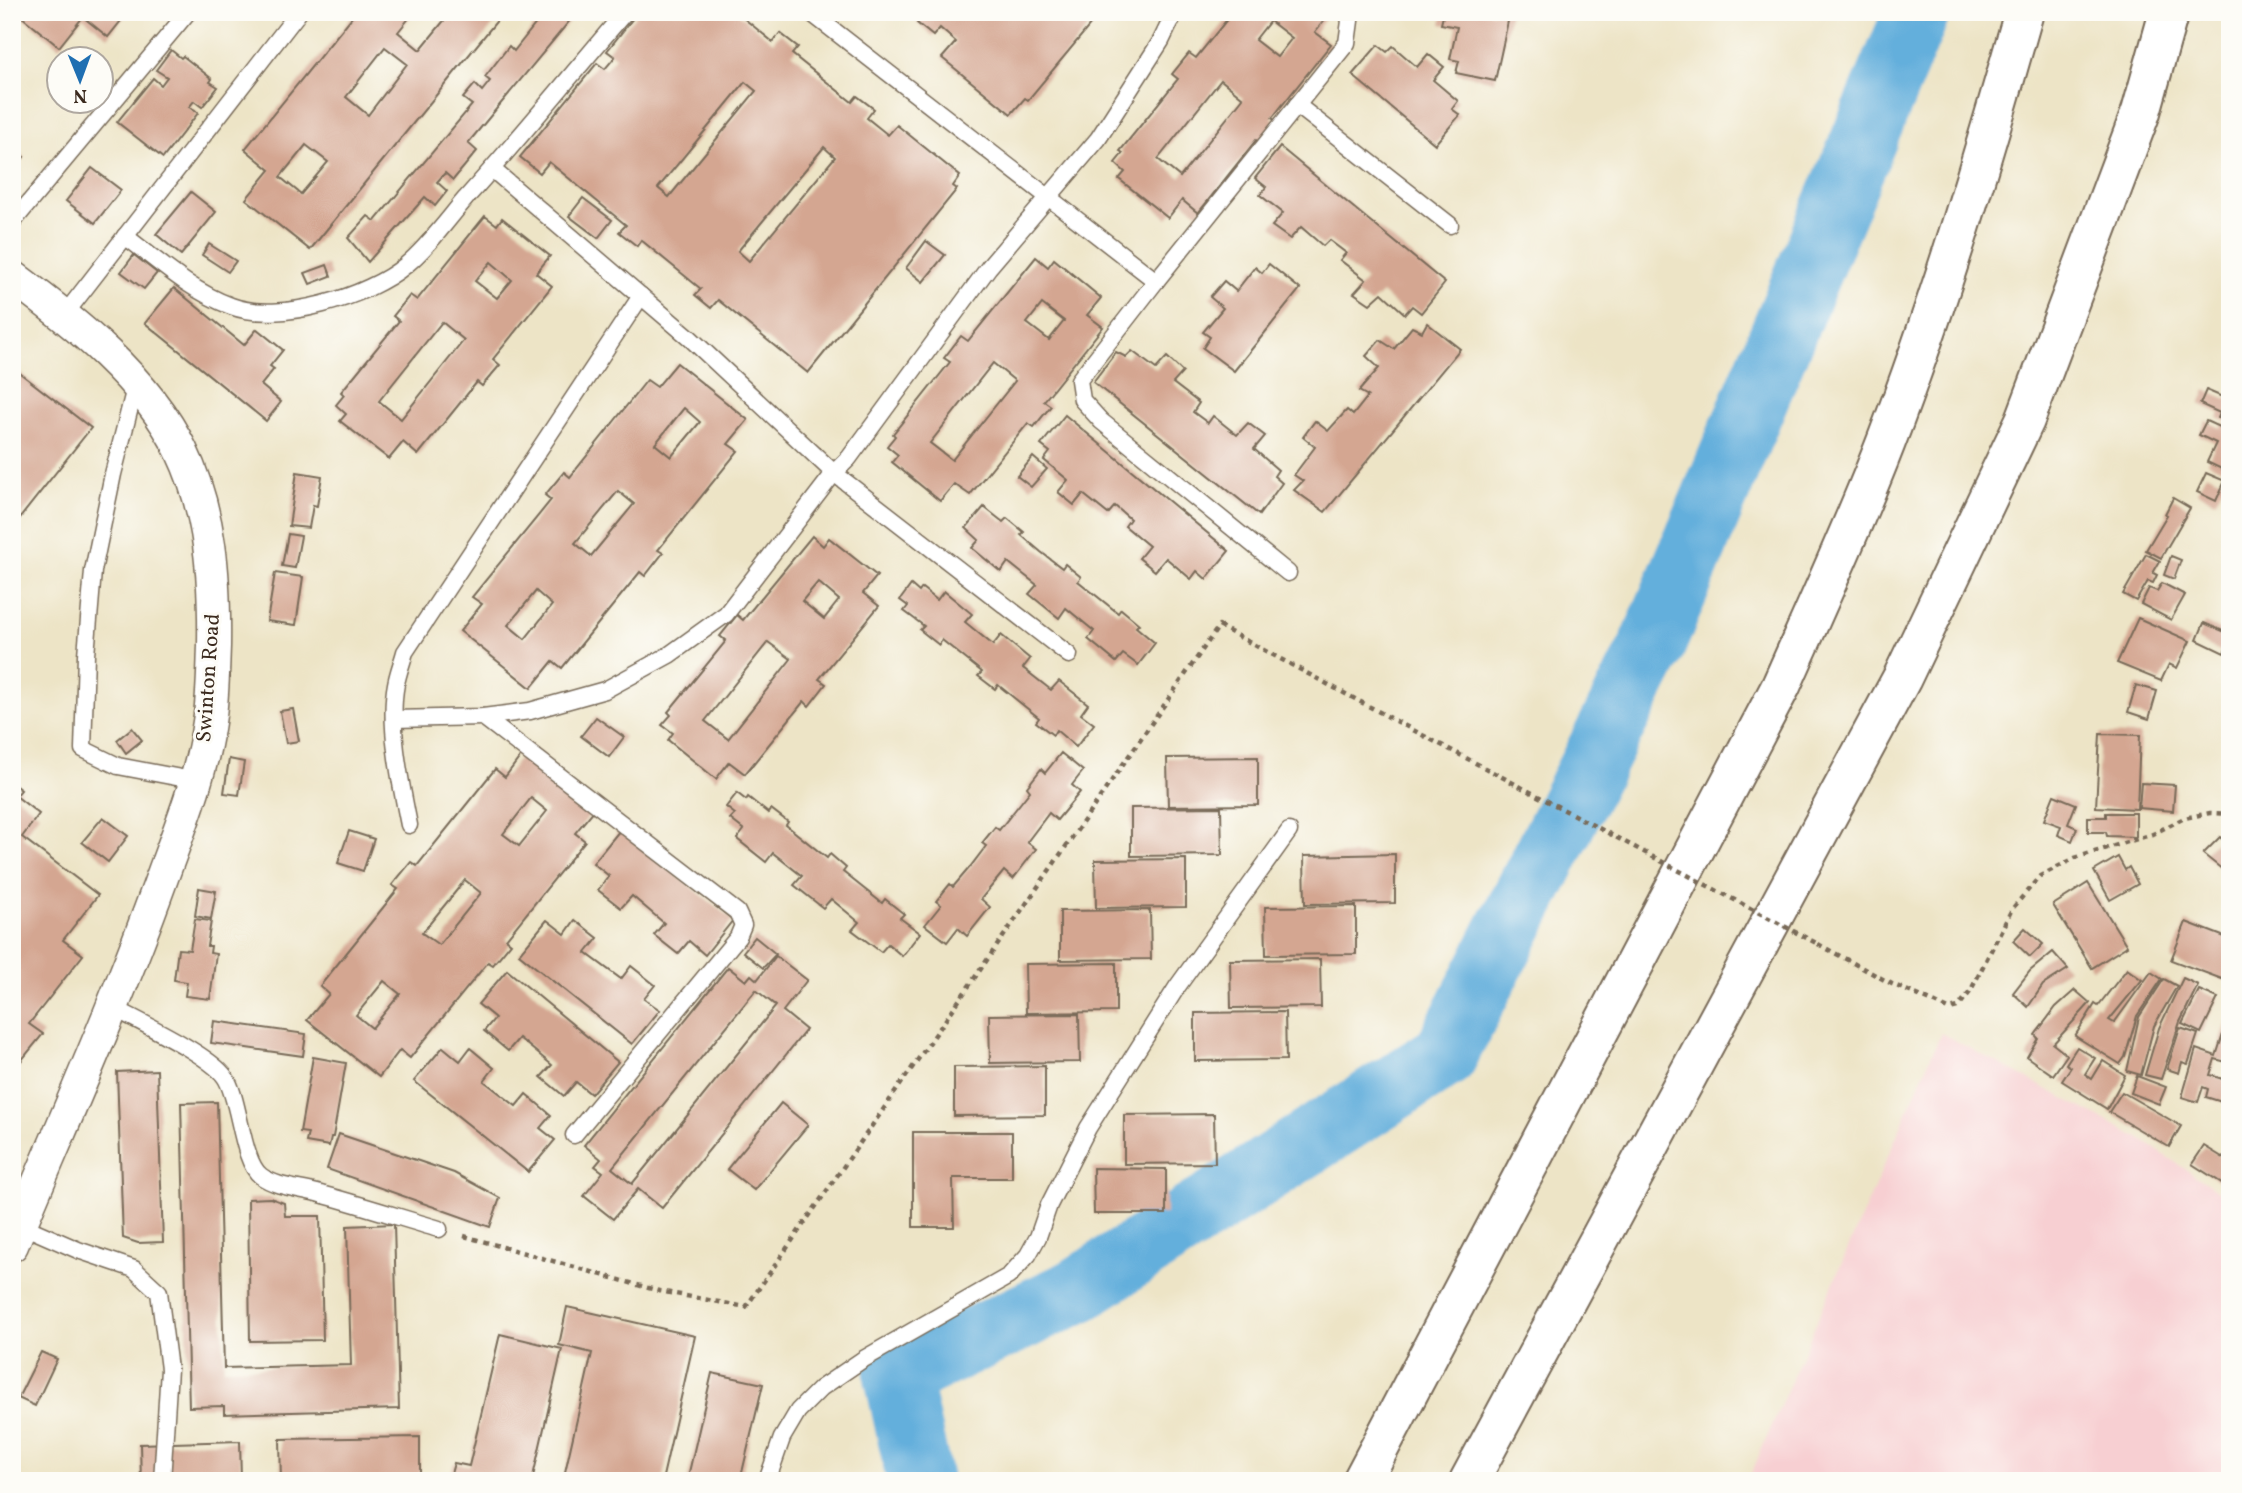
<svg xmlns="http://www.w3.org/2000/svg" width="2242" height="1493" font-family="Vollkorn,serif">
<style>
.built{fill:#f7cfd2}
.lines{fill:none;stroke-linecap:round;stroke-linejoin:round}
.river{stroke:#64afdc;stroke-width:66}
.building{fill:#d4a691;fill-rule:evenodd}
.lane-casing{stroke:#796b59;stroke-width:19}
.street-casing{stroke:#796b59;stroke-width:35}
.highway-casing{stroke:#796b59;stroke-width:42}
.path{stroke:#796b59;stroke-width:4.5;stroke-dasharray:5 5;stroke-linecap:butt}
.lane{stroke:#fff;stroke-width:16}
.street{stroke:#fff;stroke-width:32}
.highway{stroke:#fff;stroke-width:38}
.path-bridge{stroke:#796b59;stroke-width:4.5;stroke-dasharray:5 5;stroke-linecap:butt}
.labels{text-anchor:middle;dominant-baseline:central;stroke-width:6;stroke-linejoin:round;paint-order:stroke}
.street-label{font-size:21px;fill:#3b2a1e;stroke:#fdfcf7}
</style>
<rect width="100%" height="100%" fill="#fdfcf7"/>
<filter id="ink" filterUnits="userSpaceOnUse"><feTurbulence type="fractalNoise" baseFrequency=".0143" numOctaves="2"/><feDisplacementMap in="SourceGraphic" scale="14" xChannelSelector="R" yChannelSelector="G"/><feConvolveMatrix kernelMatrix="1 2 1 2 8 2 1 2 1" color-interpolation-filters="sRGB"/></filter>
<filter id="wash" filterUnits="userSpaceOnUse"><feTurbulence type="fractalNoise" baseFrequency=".00686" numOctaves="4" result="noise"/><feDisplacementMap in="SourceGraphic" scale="28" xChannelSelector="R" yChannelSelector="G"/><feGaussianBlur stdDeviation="1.57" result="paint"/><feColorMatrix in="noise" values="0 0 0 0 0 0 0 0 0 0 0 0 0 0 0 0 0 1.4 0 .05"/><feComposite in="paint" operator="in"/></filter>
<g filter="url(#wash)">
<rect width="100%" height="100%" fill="#ede4c6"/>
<path class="built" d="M1941 1033 2139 1138 2230 1199V1481H1748Z"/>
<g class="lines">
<path class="river" d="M920 1481 897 1376 1075 1292 1445 1055 1651 649 1917 12"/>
</g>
<g id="blocks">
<g class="building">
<path d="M16 12H128L108 37 83 17 59 47Z"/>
<path d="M356 12H414L398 32 420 50 451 12H504L310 250 246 199 270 170 245 149ZM385 47 407 64 368 115 346 97ZM306 145 328 162 301 194 280 177Z"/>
<path d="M545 12H577L468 143 477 151 453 180 445 173 437 182 447 191 435 206 425 197 368 262 348 238 368 216 375 221 472 105 463 98 475 84 482 91 490 81 485 77 509 46 514 51Z"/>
<path d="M638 12H736L773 42 780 33 798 47 792 54 852 102 857 96 874 109 867 118 888 135 897 125 960 176 953 186 957 189 808 373 718 300 711 308 695 295 701 289 641 240 637 246 619 232 626 225 549 162 540 173 520 157 597 63 605 69 615 57 607 51ZM745 82 756 91 669 197 658 188ZM824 147 835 157 749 261 738 251Z"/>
<path d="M916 12H1101L1028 100 1025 98 1011 114 942 58 956 42 940 28 933 36 917 23 922 17Z"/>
<path d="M1233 12H1327L1329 14 1315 32 1331 44 1272 118 1278 123 1262 144 1256 140 1198 213 1182 200 1168 218 1119 179 1125 172 1115 163 1123 153 1120 151 1178 79 1172 74 1189 53 1196 58ZM1270 21 1292 38 1277 57 1255 40ZM1221 80 1243 98 1180 177 1158 159Z"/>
<path d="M1444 12H1510L1495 81 1456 73 1459 61 1450 59 1457 27 1441 24Z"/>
<path d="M1378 45 1387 52 1393 46 1417 67 1428 54 1444 67 1433 80 1458 101 1452 109 1460 115 1435 144 1352 75Z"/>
<path d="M171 50 181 58 183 56 212 79 210 82 218 87 202 107 194 101 189 107 198 113 163 158 117 122 153 78 161 85 167 77 156 70Z"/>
<path d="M12 147 24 157 12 172Z"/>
<path d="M1280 147 1445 283 1421 313 1412 306 1405 314 1382 293 1370 304 1354 293 1366 280 1340 260 1346 253 1329 240 1323 246 1301 227 1290 239 1272 226 1283 213 1260 195 1266 187 1255 178Z"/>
<path d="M92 168 121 190 95 223 66 201Z"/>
<path d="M191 192 216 212 181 255 156 234Z"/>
<path d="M583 198 612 220 598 238 569 216Z"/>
<path d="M485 216 497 225 502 218 550 256 536 273 552 286 493 359 500 365 482 386 477 382 418 455 403 442 389 459 340 421 346 414 336 405 344 395 341 392 399 321 393 316 410 295 417 300ZM491 262 512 280 497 298 475 281ZM442 322 464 340 401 419 379 401Z"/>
<path d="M926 241 945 255 923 282 906 268Z"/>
<path d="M209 244 236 261 228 272 202 255Z"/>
<path d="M134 255 157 273 144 289 121 272Z"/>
<path d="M1036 257 1048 267 1054 259 1101 298 1087 315 1103 327 1044 401 1051 406 1034 427 1028 423 970 495 954 484 940 501 892 462 898 455 887 446 895 436 893 434 950 362 944 358 961 336 968 341ZM1042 304 1064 321 1049 340 1027 323ZM993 363 1015 381 952 460 930 443Z"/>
<path d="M1269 264 1300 289 1234 371 1203 348 1210 337 1203 332 1223 308 1210 297 1224 281 1236 291 1255 267 1262 273Z"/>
<path d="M327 265 331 276 310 284 305 273Z"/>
<path d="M174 288 244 345 257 329 283 350 270 366 274 369 261 385 281 402 266 421 145 323Z"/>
<path d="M1427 323 1460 349 1325 512 1294 490 1303 481 1294 475 1315 447 1303 437 1315 421 1328 431 1347 410 1353 415 1368 396 1359 391 1379 368 1366 356 1380 340 1394 349 1412 327 1422 332Z"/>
<path d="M1132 351 1156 369 1167 357 1183 372 1173 383 1199 403 1193 412 1208 423 1213 416 1237 435 1248 423 1265 436 1254 449 1278 470 1274 476 1282 483 1259 515 1093 382 1116 352 1126 357Z"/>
<path d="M677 363 748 420 728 444 738 451 658 550 663 553 645 576 640 572 562 668 553 661 531 688 460 631 482 604 472 597 551 500 545 495 564 472 570 477 647 380 657 387ZM684 408 700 422 671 457 655 444ZM618 491 634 504 591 556 575 543ZM536 591 552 605 525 639 508 625Z"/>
<path d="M12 367 91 428 12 528Z"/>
<path d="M2206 390 2227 399 2230 393V423L2218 418 2220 413 2200 404Z"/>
<path d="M1065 415 1229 551 1206 579 1197 571 1191 579 1166 558 1155 571 1139 558 1149 546 1125 526 1130 519 1115 506 1108 514 1083 494 1074 505 1058 492 1068 480 1044 460 1050 452 1041 445Z"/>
<path d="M2206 421 2221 428 2223 423 2230 426V473L2207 462 2216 443 2199 435Z"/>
<path d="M1033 457 1047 469 1031 487 1017 476Z"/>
<path d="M297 472 322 476 317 506 313 505 309 528 289 526Z"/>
<path d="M2206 473 2225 481 2216 501 2197 492Z"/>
<path d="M2173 498 2190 508 2161 558 2146 550 2167 515 2165 514Z"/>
<path d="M984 507 1003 522 1007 518 1024 532 1021 535 1041 552 1062 568 1065 564 1081 577 1078 581 1118 613 1121 609 1139 624 1136 627 1155 643 1138 665 1123 654 1116 662 1088 639 1094 631 1066 608 1059 618 1029 594 1037 585 1023 574 1008 562 1001 572 972 548 979 540 966 528Z"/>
<path d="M288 534 301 536 295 568 282 566Z"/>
<path d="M812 536 823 546 829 538 877 576 863 593 879 606 819 679 826 684 809 706 804 701 745 774 729 762 716 779 668 740 673 733 662 725 671 715 668 712 726 641 720 636 737 615 743 620ZM818 582 839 600 824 619 802 601ZM768 642 791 659 728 739 705 721Z"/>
<path d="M2146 554 2160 561 2153 573 2157 575 2153 583 2148 581 2136 601 2123 594Z"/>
<path d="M2171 556 2181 560 2174 579 2164 575Z"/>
<path d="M275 573 303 577 296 625 267 621Z"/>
<path d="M2162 583 2185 595 2171 620 2141 604 2149 588 2157 591Z"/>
<path d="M911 585 919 592 922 588 937 600 944 591 972 614 965 622 993 645 1001 635 1030 659 1023 668 1051 690 1059 681 1088 704 1081 714 1094 724 1076 747 1056 730 1053 735 1036 722 1039 718 998 685 995 689 978 676 982 672 942 640 939 645 920 630 924 626 904 611 908 606 900 600Z"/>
<path d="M2138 618 2190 641 2177 668 2169 664 2161 681 2117 663Z"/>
<path d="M2204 623 2230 634V641L2224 653 2197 640Z"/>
<path d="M2136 685 2157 691 2149 719 2128 712Z"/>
<path d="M293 709 299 741 286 743 280 711Z"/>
<path d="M596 717 624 737 609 757 581 736Z"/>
<path d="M132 728 142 740 126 753 117 740Z"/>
<path d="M2100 734 2140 735 2137 809 2096 807Z"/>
<path d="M524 752 595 809 575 833 585 841 506 939 511 943 493 965 488 962 410 1058 400 1050 379 1077 307 1020 329 994 320 986 398 889 392 885 411 862 417 866 495 769 505 777ZM531 798 547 811 519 846 503 834ZM465 880 481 893 439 945 422 933ZM384 981 400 994 372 1028 356 1015Z"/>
<path d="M1061 753 1083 771 1072 785 1080 792 1057 820 1049 813 1027 842 1036 849 1013 879 1004 871 981 899 990 907 967 936 958 928 947 942 925 925 941 905 936 901 950 884 953 887 970 867 986 846 982 843 995 827 999 830 1015 810 1030 791 1027 787 1041 769 1045 773Z"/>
<path d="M1258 757V805L1168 806 1167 758Z"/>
<path d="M229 759 244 762 239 795 224 793Z"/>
<path d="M12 783 21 790 16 796 39 814 22 837 98 895 63 940 83 955 29 1024 43 1034 12 1072Z"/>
<path d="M2141 783 2175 785 2173 811 2139 808Z"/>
<path d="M737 793 746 800 748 797 768 813 771 809 788 822 786 825 827 858 830 854 846 868 843 872 863 888 882 903 885 899 904 914 900 918 920 933 902 956 888 944 881 952 852 930 859 922 831 899 823 908 794 885 802 876 773 853 766 862 737 839 744 830 730 819 735 814 726 807Z"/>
<path d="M2054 795 2076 804 2068 824 2077 828 2072 841 2058 835 2061 826 2044 820Z"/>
<path d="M1221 807 1222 855 1131 856V808Z"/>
<path d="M2106 813H2136V837L2107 836 2106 832H2088V817H2106Z"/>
<path d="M103 817 128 836 108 862 82 842Z"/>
<path d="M620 830 733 920 705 955 689 941 678 954 654 935 664 923 632 896 621 908 598 890 609 876 593 863Z"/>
<path d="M349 831 374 839 363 871 338 863Z"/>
<path d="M2220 837 2230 847 2227 851 2230 855V863L2223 870 2203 854Z"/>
<path d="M1395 854V903L1305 904 1304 856Z"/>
<path d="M2118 857 2125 870 2129 867 2138 884 2110 900 2094 871Z"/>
<path d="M1186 859V907L1096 908 1095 860Z"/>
<path d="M2088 883 2127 946 2092 968 2053 905Z"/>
<path d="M199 888 216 891 211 919 195 916Z"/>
<path d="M1356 906V954L1266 955 1265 907Z"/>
<path d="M1150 910 1151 959 1060 960V911Z"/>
<path d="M195 919 211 921 207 946H211L210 953 216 954 210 999 185 996 187 982 174 980 178 949 190 950Z"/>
<path d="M547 920 565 934 575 920 598 938 586 953 621 979 631 966 655 985 644 999 660 1010 632 1044 519 954Z"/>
<path d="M2186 922 2230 939V982L2171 960Z"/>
<path d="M2025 928 2043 944 2030 957 2013 941Z"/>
<path d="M755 937 776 954 763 968 743 952Z"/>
<path d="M2053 952 2068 969 2043 985 2028 1007 2013 993 2030 971Z"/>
<path d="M776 956 807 980 783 1011 806 1030 662 1208 638 1189 613 1219 584 1196 603 1172 595 1166 601 1159 584 1145 728 967 746 981 751 975 757 980ZM756 990 776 1006 632 1184 612 1168Z"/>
<path d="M1320 959 1321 1007 1231 1008 1230 960Z"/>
<path d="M1116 963V1012L1026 1013 1025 964Z"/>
<path d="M2127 969 2142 980 2109 1020 2114 1023 2151 972 2162 979 2137 1016 2125 1057 2120 1064 2075 1036 2095 1004 2098 1006Z"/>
<path d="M507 970 618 1062 591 1094 576 1082 564 1096 541 1077 552 1065 519 1038 508 1051 484 1031 495 1018 478 1004Z"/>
<path d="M2183 978 2198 985 2180 1022 2161 1079 2145 1075 2159 1028Z"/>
<path d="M2164 979 2177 986 2154 1026 2141 1075 2127 1071 2139 1017Z"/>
<path d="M2075 990 2090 1003 2053 1044 2067 1055 2053 1075 2027 1057 2038 1038 2035 1035 2056 1007Z"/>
<path d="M2199 990 2218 998 2201 1033 2182 1024Z"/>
<path d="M1285 1012 1286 1060 1195 1061V1013Z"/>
<path d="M1079 1014 1080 1062 990 1063 989 1015Z"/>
<path d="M2229 1016 2230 1063 2215 1059 2210 1075 2229 1081 2222 1102 2206 1097 2208 1089 2203 1087 2198 1102 2182 1097 2196 1049 2216 1056Z"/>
<path d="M214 1021 306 1034 303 1056 211 1043Z"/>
<path d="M2180 1028 2198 1034 2188 1064 2182 1062 2179 1073 2167 1069Z"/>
<path d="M443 1047 460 1061 470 1048 494 1068 484 1081 516 1106 526 1094 551 1115 540 1128 555 1140 528 1172 414 1081Z"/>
<path d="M2077 1047 2095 1058 2085 1074 2092 1079 2103 1061 2125 1075 2107 1109 2062 1081 2071 1067 2066 1064Z"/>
<path d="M313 1057 346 1063 333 1137H331L329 1146 306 1142 308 1133 300 1132Z"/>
<path d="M1045 1066V1115L954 1116V1067Z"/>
<path d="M157 1070 163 1242 138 1243 123 1238 117 1072Z"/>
<path d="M2137 1076 2166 1087 2159 1104 2131 1093Z"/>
<path d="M2122 1092 2181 1126 2169 1147 2109 1112Z"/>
<path d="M217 1102 224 1368 351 1365 347 1226 394 1224 399 1409 224 1414V1406L189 1407 181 1103Z"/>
<path d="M781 1103 808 1125 754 1190 727 1169Z"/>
<path d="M1214 1114 1215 1163 1124 1164V1115Z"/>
<path d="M913 1132H1012V1178H953L954 1227H913Z"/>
<path d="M339 1134 454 1173 500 1198 490 1227 327 1169Z"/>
<path d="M2204 1146 2230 1162V1177L2225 1185 2192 1164Z"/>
<path d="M1093 1168 1166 1169V1214H1094Z"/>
<path d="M270 1198 284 1203 285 1216H320L323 1340 250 1341 248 1199Z"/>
<path d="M567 1307 695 1336 662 1481H563L592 1353 559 1345Z"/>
<path d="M500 1334 562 1349 532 1481H449L454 1463 469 1466Z"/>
<path d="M41 1352 57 1359 35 1406 18 1398Z"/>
<path d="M712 1373 763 1384 740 1481H687Z"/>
<path d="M420 1437V1481H281L280 1439Z"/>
<path d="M240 1441 241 1478 141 1481 140 1444Z"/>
</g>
</g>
</g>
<g filter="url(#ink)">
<use href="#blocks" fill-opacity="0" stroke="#796b59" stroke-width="2"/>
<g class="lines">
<defs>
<g id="lane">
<path d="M810 12 1156 281 1079 380 1082 400 1101 421 1288 573"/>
<path d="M1297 105 1450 225"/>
<path d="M492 169 689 337 834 473 1069 655"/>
<path d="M12 223 188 12"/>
<path d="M125 236C159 262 191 291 231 306 279 324 368 297 406 265 428 247 448 219 466 198 521 137 572 74 625 12"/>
<path d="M1156 281 1347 43 1350 21 1347 12"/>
<path d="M65 314 299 12"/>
<path d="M136 384 113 474 93 571 86 655 83 749 118 766 197 781"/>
<path d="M483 717 737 912 743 925 738 937 574 1135"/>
<path d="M394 719 483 717 530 711 605 690 669 655 726 614 834 473 849 458 989 267 1098 139 1161 41 1175 12"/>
<path d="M409 825C401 785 388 724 396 684 398 673 402 663 405 652L641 296"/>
<path d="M112 1007C138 1021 210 1055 225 1077 240 1098 241 1161 261 1176 276 1187 298 1188 317 1193 358 1204 398 1217 439 1229"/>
<path d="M21 1225 78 1250 134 1269 159 1292 169 1369 162 1481"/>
<path d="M767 1481 782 1438 798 1411 821 1388 862 1360 1009 1276 1028 1255 1038 1237 1049 1205 1088 1128 1177 987 1289 831"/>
</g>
<path id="street" d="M12 276C74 322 146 378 181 450 211 512 215 578 214 646 213 671 213 697 209 722 201 778 179 830 160 883 116 1005 62 1125 12 1245"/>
<g id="highway">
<path d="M1362 1481 1781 686C1817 605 1854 525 1886 442 1940 301 1983 157 2024 12"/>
<path d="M1469 1481 1902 678 2025 420 2141 112 2169 12"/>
</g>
</defs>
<use href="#lane" class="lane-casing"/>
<use href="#street" class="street-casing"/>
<use href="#highway" class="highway-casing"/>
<g class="path">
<path d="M1818 944 1892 984 1949 1009 1958 1007 1970 992 2012 909 2040 876 2075 858 2153 834 2184 818 2210 813 2230 814"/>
<path d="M464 1236 659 1291 746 1307 1219 626 1413 730"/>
</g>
<use href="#lane" class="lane"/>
<use href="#street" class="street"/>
<use href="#highway" class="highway"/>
<path class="path-bridge" d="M1413 730 1818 944"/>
</g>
</g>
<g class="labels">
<g class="street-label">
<text transform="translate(209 678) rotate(-86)">Swinton Road</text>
</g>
</g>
<rect width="2242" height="1493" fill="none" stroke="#fdfcf7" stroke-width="42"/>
<g transform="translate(80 80) rotate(179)"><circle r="33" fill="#fdfcf7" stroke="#afa8a0" stroke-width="2"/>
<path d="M0-5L12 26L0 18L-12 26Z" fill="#1f6fb2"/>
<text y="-10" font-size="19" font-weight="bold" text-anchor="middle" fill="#3b2a1e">N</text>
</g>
</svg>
